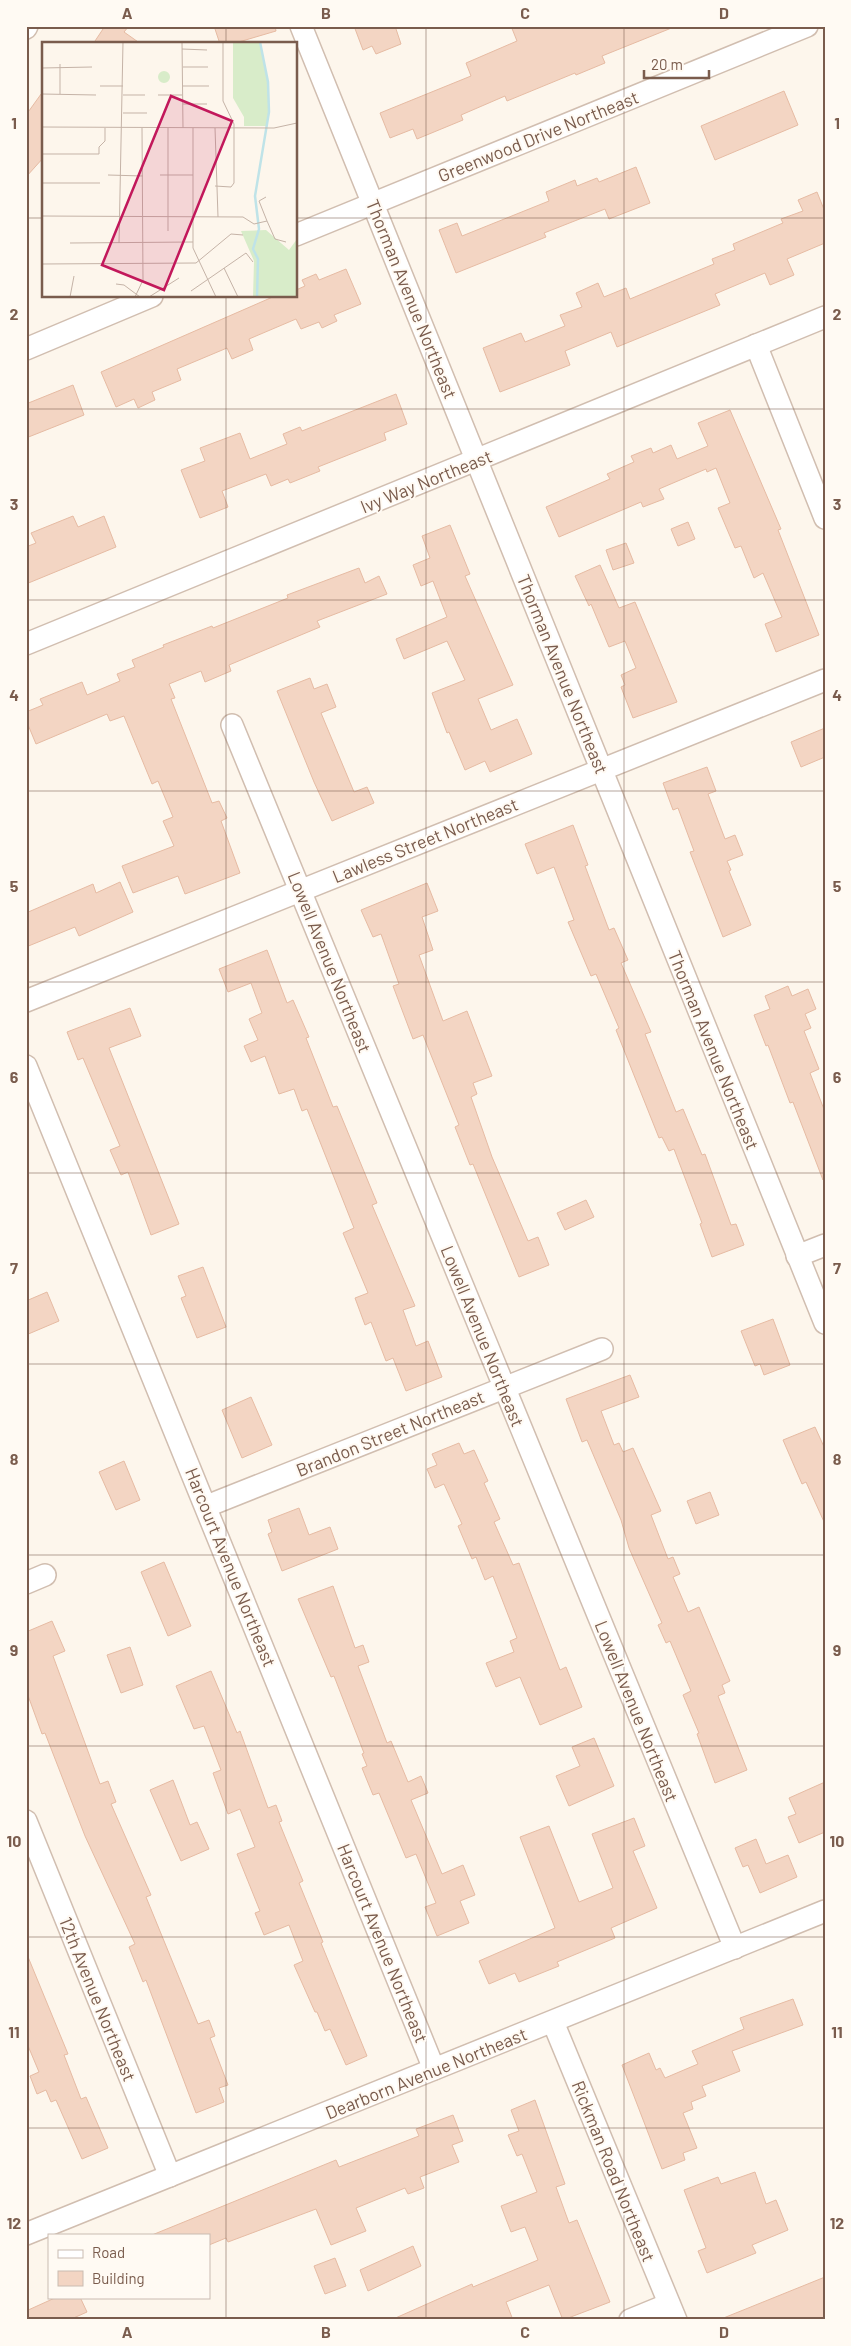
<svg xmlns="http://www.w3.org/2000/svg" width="851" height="2346" font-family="Barlow,sans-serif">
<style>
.building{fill:#f3d5c3;stroke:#e6bba3}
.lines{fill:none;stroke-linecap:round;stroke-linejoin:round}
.minor-casing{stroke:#d1beb0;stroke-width:24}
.minor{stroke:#fff;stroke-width:21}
.grid{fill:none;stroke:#7a5c4d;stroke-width:1;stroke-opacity:0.55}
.labels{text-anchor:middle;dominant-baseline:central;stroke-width:4;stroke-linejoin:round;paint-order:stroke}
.street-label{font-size:18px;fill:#7a5c4d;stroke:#fffaf3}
.inset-river{fill:none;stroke:#bfe3e8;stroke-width:2.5}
.inset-road{fill:none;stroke:#c5b3a7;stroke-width:1}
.view{fill:#c2185b;fill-opacity:0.15;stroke:#c2185b;stroke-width:2.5}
.inset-edge{fill:none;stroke:#7a5c4d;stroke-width:2.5}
.neatline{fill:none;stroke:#7a5c4d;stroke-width:2}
.grid-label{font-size:16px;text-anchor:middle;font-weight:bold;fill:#7a5c4d}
</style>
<rect width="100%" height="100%" fill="#fdf6ec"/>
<g class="building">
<path d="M105 26H129L124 32 141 44H93Z"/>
<path d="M214 26H275L276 31 232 44H220Z"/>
<path d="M354 26H395L401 44 376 54 372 46 363 50Z"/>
<path d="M511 26 674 27 602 56 605 63 576 75 575 73 507 101 505 96 461 115 463 120 417 139 413 129 390 138 380 113 471 76 466 63 517 41Z"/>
<path d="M44 90V157L26 177V115Z"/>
<path d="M784 91 798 125 715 160 701 126Z"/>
<path d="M636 167 650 203 609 219 605 209 544 233 546 237 456 273 439 230 457 223 462 236 549 201 546 192 575 180 577 186 597 178 599 182Z"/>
<path d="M817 192 825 212V243L787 259 794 275 770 285 765 273 715 294 720 305 617 347 611 332 565 351 570 365 500 392 483 348 521 333 525 342 565 326 560 315 582 307 576 293 598 283 604 297 626 288 630 299 714 264 712 259 735 250 733 244 783 223 781 219 803 211 798 200Z"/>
<path d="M346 269 361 304 334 315 337 321 322 328 319 322 301 329 296 319 249 339 253 350 232 359 227 348 177 369 181 380 152 392 155 400 138 408 134 399 116 407 101 372 275 296H296V290L305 286 302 280 316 274 319 280Z"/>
<path d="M73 385 84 415 26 438V404Z"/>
<path d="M396 394 407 424 384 433 386 440 318 467 320 471 290 483 288 479 271 486 266 474 222 491 228 507 200 518 181 470 205 461 200 448 240 433 250 459 287 444 283 434 300 427 302 431Z"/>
<path d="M730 410 781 529 778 530 819 635 776 652 765 624 782 617 763 573 754 578 741 546 735 548 718 508 730 503 716 468 707 472 706 469 659 489 664 499 643 507 641 502 559 537 546 507 610 479 607 474 634 462 631 456 651 448 653 453 671 445 677 459 708 446 698 423Z"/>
<path d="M73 516 78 527 104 516 116 547 26 584V547L36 543 31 533Z"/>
<path d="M688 522 695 539 678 546 671 529Z"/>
<path d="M450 525 470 574 465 576 513 685 478 699 491 730 517 719 532 754 490 772 485 761 465 770 449 732 447 733 432 693 465 680 447 641 404 659 396 639 447 617 433 581 421 586 413 565 430 558 422 536Z"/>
<path d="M626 543 634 563 613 570 606 550Z"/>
<path d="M600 565 619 608 635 602 677 702 633 718 621 687 625 685 621 675 636 668 625 641 609 647 591 604 589 606 575 576Z"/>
<path d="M359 568 365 583 379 576 387 594 317 621 320 627 229 665 231 671 205 682 201 671 169 684 175 698 171 699 212 803 219 801 227 818 221 821 240 873 185 894 178 876 133 893 122 866 174 846 163 821 173 817 158 781 152 784 124 716 110 721 107 714 36 744 26 720V712L43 705 40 699 82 682 87 695 120 681 117 674 135 667 132 660 164 647 163 645 212 626 213 628 288 598 287 595Z"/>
<path d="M310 678 314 689 327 684 336 707 321 713 354 792 367 787 374 803 332 821 314 782 277 691Z"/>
<path d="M825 728V757L801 767 791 742Z"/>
<path d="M707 767 716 791 708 794 725 839 735 835 743 855 727 861 731 870 729 871 751 925 723 937 690 852 694 851 678 808 673 810 663 783Z"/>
<path d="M573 825 588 865 585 866 609 930 614 928 628 960 621 963 651 1032 645 1034 676 1112 683 1109 702 1155 705 1154 731 1225 736 1224 744 1245 712 1257 700 1224 702 1223 674 1149 669 1151 662 1137 659 1138 616 1030 619 1028 596 974 591 976 568 922 574 920 554 867 537 874 525 844Z"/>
<path d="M120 882 133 912 79 936 75 927 26 947V913L93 884 96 893Z"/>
<path d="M427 883 438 911 422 917 433 950 419 955 443 1021 467 1011 492 1076 473 1083 477 1094 471 1097 492 1157 528 1241 538 1237 549 1265 519 1277 473 1164 470 1165 455 1127 459 1125 423 1035 413 1039 393 986 399 984 381 934 373 937 361 910Z"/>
<path d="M267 950 287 1003 293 1000 309 1037 306 1038 333 1107 337 1106 377 1203 372 1205 415 1306 403 1310 416 1346 428 1341 442 1377 406 1391 393 1358 386 1361 371 1322 365 1325 355 1298 368 1293 343 1233 354 1228 307 1109 302 1111 294 1089 279 1094 265 1056 251 1062 244 1046 258 1040 249 1019 262 1013 251 983 228 992 219 969Z"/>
<path d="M788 986 792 996 808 989 816 1009 805 1014 811 1028 804 1031 819 1069 810 1073 825 1112 823 1180 793 1102 790 1103 768 1045 766 1046 754 1015 770 1009 765 996Z"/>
<path d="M130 1008 141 1036 109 1048 179 1224 151 1235 128 1172 121 1175 110 1150 120 1146 83 1058 78 1060 67 1032Z"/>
<path d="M586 1200 594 1217 565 1230 557 1213Z"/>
<path d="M203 1267 226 1327 197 1338 181 1298 186 1296 178 1276Z"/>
<path d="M47 1292 59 1321 26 1335V1301Z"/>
<path d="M773 1319 790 1365 764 1375 760 1364 755 1366 741 1331Z"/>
<path d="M630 1375 639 1397 601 1411 614 1445 619 1443 623 1452 633 1448 661 1511 651 1515 668 1559 673 1557 680 1574 673 1577 688 1612 699 1607 730 1681 722 1685 725 1693 718 1696 747 1770 715 1783 697 1734 699 1733 683 1695 691 1691 670 1641 666 1643 658 1625 662 1623 629 1548 621 1520 587 1440 582 1442 566 1399Z"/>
<path d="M251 1397 272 1445 242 1458 222 1410Z"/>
<path d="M815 1427 825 1449V1524L806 1482 802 1484 783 1440Z"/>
<path d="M459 1443 464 1454 474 1450 488 1481 484 1483 500 1519 494 1522 513 1565 519 1563 560 1670 566 1667 582 1707 540 1725 520 1677 496 1687 486 1663 514 1652 510 1641 517 1638 493 1576 485 1580 476 1557 472 1559 458 1526 462 1524 444 1484 435 1488 427 1469 437 1465 432 1454Z"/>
<path d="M124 1461 140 1500 116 1510 99 1472Z"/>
<path d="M710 1492 719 1515 696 1524 687 1501Z"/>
<path d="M299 1508 309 1535 330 1527 338 1549 282 1571 268 1534 272 1532 268 1520Z"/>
<path d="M164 1562 191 1626 168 1636 141 1572Z"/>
<path d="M333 1586 355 1648 363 1645 369 1662 358 1666 387 1743 391 1741 408 1782 421 1776 428 1793 411 1800 442 1874 463 1865 475 1895 460 1901 469 1923 437 1936 425 1907 436 1903 416 1854 406 1858 379 1793 373 1795 362 1768 367 1766 362 1754 364 1753 334 1676 331 1677 298 1599Z"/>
<path d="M52 1621 65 1651 53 1656 100 1784 108 1781 116 1802 111 1804 151 1895 146 1897 198 2024 209 2020 215 2036 210 2038 228 2085 219 2088 224 2102 196 2113 146 1980 143 1982 129 1947 135 1944 85 1836 45 1733 42 1734 26 1690V1632Z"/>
<path d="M130 1647 143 1685 121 1693 107 1655Z"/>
<path d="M211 1671 237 1733 240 1731 268 1808 276 1805 282 1821 279 1822 303 1881 299 1883 323 1942 321 1943 367 2056 346 2065 330 2029 325 2031 317 2012H315L294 1965 303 1961 289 1925 264 1935 255 1913 260 1911 237 1854 255 1847 240 1809 228 1814 213 1773 221 1770 204 1726 194 1729 176 1686Z"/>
<path d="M594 1738 614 1786 569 1806 556 1776 580 1766 572 1747Z"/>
<path d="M173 1780 190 1825 197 1822 209 1849 181 1861 150 1790Z"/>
<path d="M825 1782V1832L799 1843 788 1817 796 1814 789 1798Z"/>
<path d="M634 1818 645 1846 633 1851 657 1908 611 1928 615 1938 557 1962 559 1966 519 1982 515 1973 489 1984 479 1961 555 1928 520 1837 549 1826 579 1902 613 1888 592 1834Z"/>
<path d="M756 1839 766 1864 788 1855 797 1877 760 1893 748 1865 743 1867 735 1848Z"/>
<path d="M26 1952 68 2054 64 2055 81 2099 86 2097 108 2148 82 2159 56 2100 51 2102 46 2090 37 2094 30 2076 39 2072 26 2041Z"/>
<path d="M793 1999 803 2025 732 2051 740 2071 702 2086 706 2096 691 2102 693 2109 683 2113 697 2148 683 2153 685 2160 662 2169 622 2065 649 2053 656 2070 660 2068 665 2078 698 2064 692 2051 744 2029 740 2018Z"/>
<path d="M535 2100 565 2184 556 2187 569 2223 577 2220 610 2302 563 2320 549 2285 506 2302 513 2320H391L472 2284 473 2287 538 2260 525 2227 511 2232 501 2206 537 2192 522 2154 517 2156 508 2135 519 2131 511 2110Z"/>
<path d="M453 2115 463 2141 452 2145 459 2162 420 2177 424 2188 408 2194 405 2188 356 2208 366 2231 331 2245 316 2209 228 2242 226 2238 209 2245V2235H152L336 2160 339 2167 419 2136 416 2129Z"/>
<path d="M755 2172 766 2204 776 2200 788 2230 752 2245 756 2253 707 2273 698 2251 706 2248 684 2190 718 2177 721 2184Z"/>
<path d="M413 2246 421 2266 368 2291 360 2270Z"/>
<path d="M335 2258 346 2286 325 2294 314 2266Z"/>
<path d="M825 2277V2320H721V2319Z"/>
<path d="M57 2297H80L87 2312 69 2320H26V2311Z"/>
</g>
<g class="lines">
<defs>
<g id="minor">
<path d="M301 26 825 1323"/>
<path d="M26 28 27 26"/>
<path d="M296 235 807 26"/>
<path d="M756 345 825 518"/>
<path d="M26 349 152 296"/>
<path d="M26 644 825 317"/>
<path d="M232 725 735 1948"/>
<path d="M26 1001 825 680"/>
<path d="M26 1066 434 2069"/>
<path d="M797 1256 825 1245"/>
<path d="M207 1506 602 1349"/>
<path d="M26 1583 45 1575"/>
<path d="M26 1821 170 2176"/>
<path d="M553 2022 676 2320"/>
<path d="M26 2234 825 1911"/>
<path d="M630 2320 669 2304"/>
</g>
</defs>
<use href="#minor" class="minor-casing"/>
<use href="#minor" class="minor"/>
</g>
<path class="grid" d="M226 26V44M426 26V2320M624 26V2320M26 218H44M296 218H825M226 296V2320M26 409H825M26 600H825M26 791H825M26 982H825M26 1173H825M26 1364H825M26 1555H825M26 1746H825M26 1937H825M26 2128H825"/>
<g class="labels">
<g class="street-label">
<text transform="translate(538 136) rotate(-22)">Greenwood Drive Northeast</text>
<text transform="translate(412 299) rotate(68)">Thorman Avenue Northeast</text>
<text transform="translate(426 481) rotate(-22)">Ivy Way Northeast</text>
<text transform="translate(563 674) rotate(68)">Thorman Avenue Northeast</text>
<text transform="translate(425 840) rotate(-22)">Lawless Street Northeast</text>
<text transform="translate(330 962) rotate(68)">Lowell Avenue Northeast</text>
<text transform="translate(714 1050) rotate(68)">Thorman Avenue Northeast</text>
<text transform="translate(483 1336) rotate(68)">Lowell Avenue Northeast</text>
<text transform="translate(390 1433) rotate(-22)">Brandon Street Northeast</text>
<text transform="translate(231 1567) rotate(68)">Harcourt Avenue Northeast</text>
<text transform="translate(637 1711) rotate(68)">Lowell Avenue Northeast</text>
<text transform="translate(383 1943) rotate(68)">Harcourt Avenue Northeast</text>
<text transform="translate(98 1999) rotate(68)">12th Avenue Northeast</text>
<text transform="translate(426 2073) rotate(-22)">Dearborn Avenue Northeast</text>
<text transform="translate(614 2171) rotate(68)">Rickman Road Northeast</text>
</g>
</g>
<g transform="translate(42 42)">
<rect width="255" height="255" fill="#fdf6ec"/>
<path d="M191 0H218L226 40V84H202V75L191 56ZM116 35a6 6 0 1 1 12 0a6 6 0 1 1-12 0ZM224 188 247 208 255 197V255H211L212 219 199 189Z" fill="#d8ecc9"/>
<path class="inset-river" d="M215 255 216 217 211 207 217 187 213 154 227 70 226 40 218 0"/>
<path class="inset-road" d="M140 0 141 86M140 7 165 8M18 22V52M141 25H166M0 26 50 25M58 44H81M141 44H167M255 50V73M0 52 54 53M81 53H103M116 53H140M141 62H165M81 71H105M0 85 232 86 255 81M126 86V189M151 86V206L174 255M173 86 176 175M0 112H57V105L63 99V86M66 133 101 134M118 133H151M0 141H58M173 144 189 145 192 141V82L181 59V0M224 155 217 159 225 179 233 197 244 200M0 174 201 175 212 182 225 179M28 201 151 200M77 201 81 0M0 222 154 221 189 192 201 193M182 226 196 255M74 242 82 243 98 255M149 249 204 211 211 220M28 255 32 234M93 255 101 238 100 86M107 255 137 236"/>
<path class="view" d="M129 54 190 79 122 248 60 223Z"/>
<rect width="255" height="255" class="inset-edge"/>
</g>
<rect width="851" height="2346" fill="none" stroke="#fffaf3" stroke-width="55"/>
<rect x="48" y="2234" width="162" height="65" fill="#fffaf3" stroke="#cabbb1"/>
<rect x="58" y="2250" width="25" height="8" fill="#ffffff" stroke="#cabbb1"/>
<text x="92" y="2258" font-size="15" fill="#7a5c4d">Road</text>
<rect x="58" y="2271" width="25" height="15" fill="#f3d5c3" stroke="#cabbb1"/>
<text x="92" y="2284" font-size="15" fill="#7a5c4d">Building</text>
<path d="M644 70v8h65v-8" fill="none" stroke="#7a5c4d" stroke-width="2.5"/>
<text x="651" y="70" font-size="15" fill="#7a5c4d" stroke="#fffaf3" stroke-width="4" paint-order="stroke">20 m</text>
<rect x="28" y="28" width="796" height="2290" class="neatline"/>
<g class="grid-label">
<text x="127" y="19">A</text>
<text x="326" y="19">B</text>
<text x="525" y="19">C</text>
<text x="724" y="19">D</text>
<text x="14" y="129">1</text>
<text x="837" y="129">1</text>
<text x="14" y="320">2</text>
<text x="837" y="320">2</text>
<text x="14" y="510">3</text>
<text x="837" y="510">3</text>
<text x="14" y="701">4</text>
<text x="837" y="701">4</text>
<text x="14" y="892">5</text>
<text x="837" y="892">5</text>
<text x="14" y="1083">6</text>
<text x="837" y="1083">6</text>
<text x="14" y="1274">7</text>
<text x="837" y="1274">7</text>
<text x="14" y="1465">8</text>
<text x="837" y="1465">8</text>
<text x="14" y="1656">9</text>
<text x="837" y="1656">9</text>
<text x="14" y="1847">10</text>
<text x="837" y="1847">10</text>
<text x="14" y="2038">11</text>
<text x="837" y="2038">11</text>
<text x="14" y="2229">12</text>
<text x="837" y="2229">12</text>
<text x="127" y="2338">A</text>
<text x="326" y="2338">B</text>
<text x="525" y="2338">C</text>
<text x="724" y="2338">D</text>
</g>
</svg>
